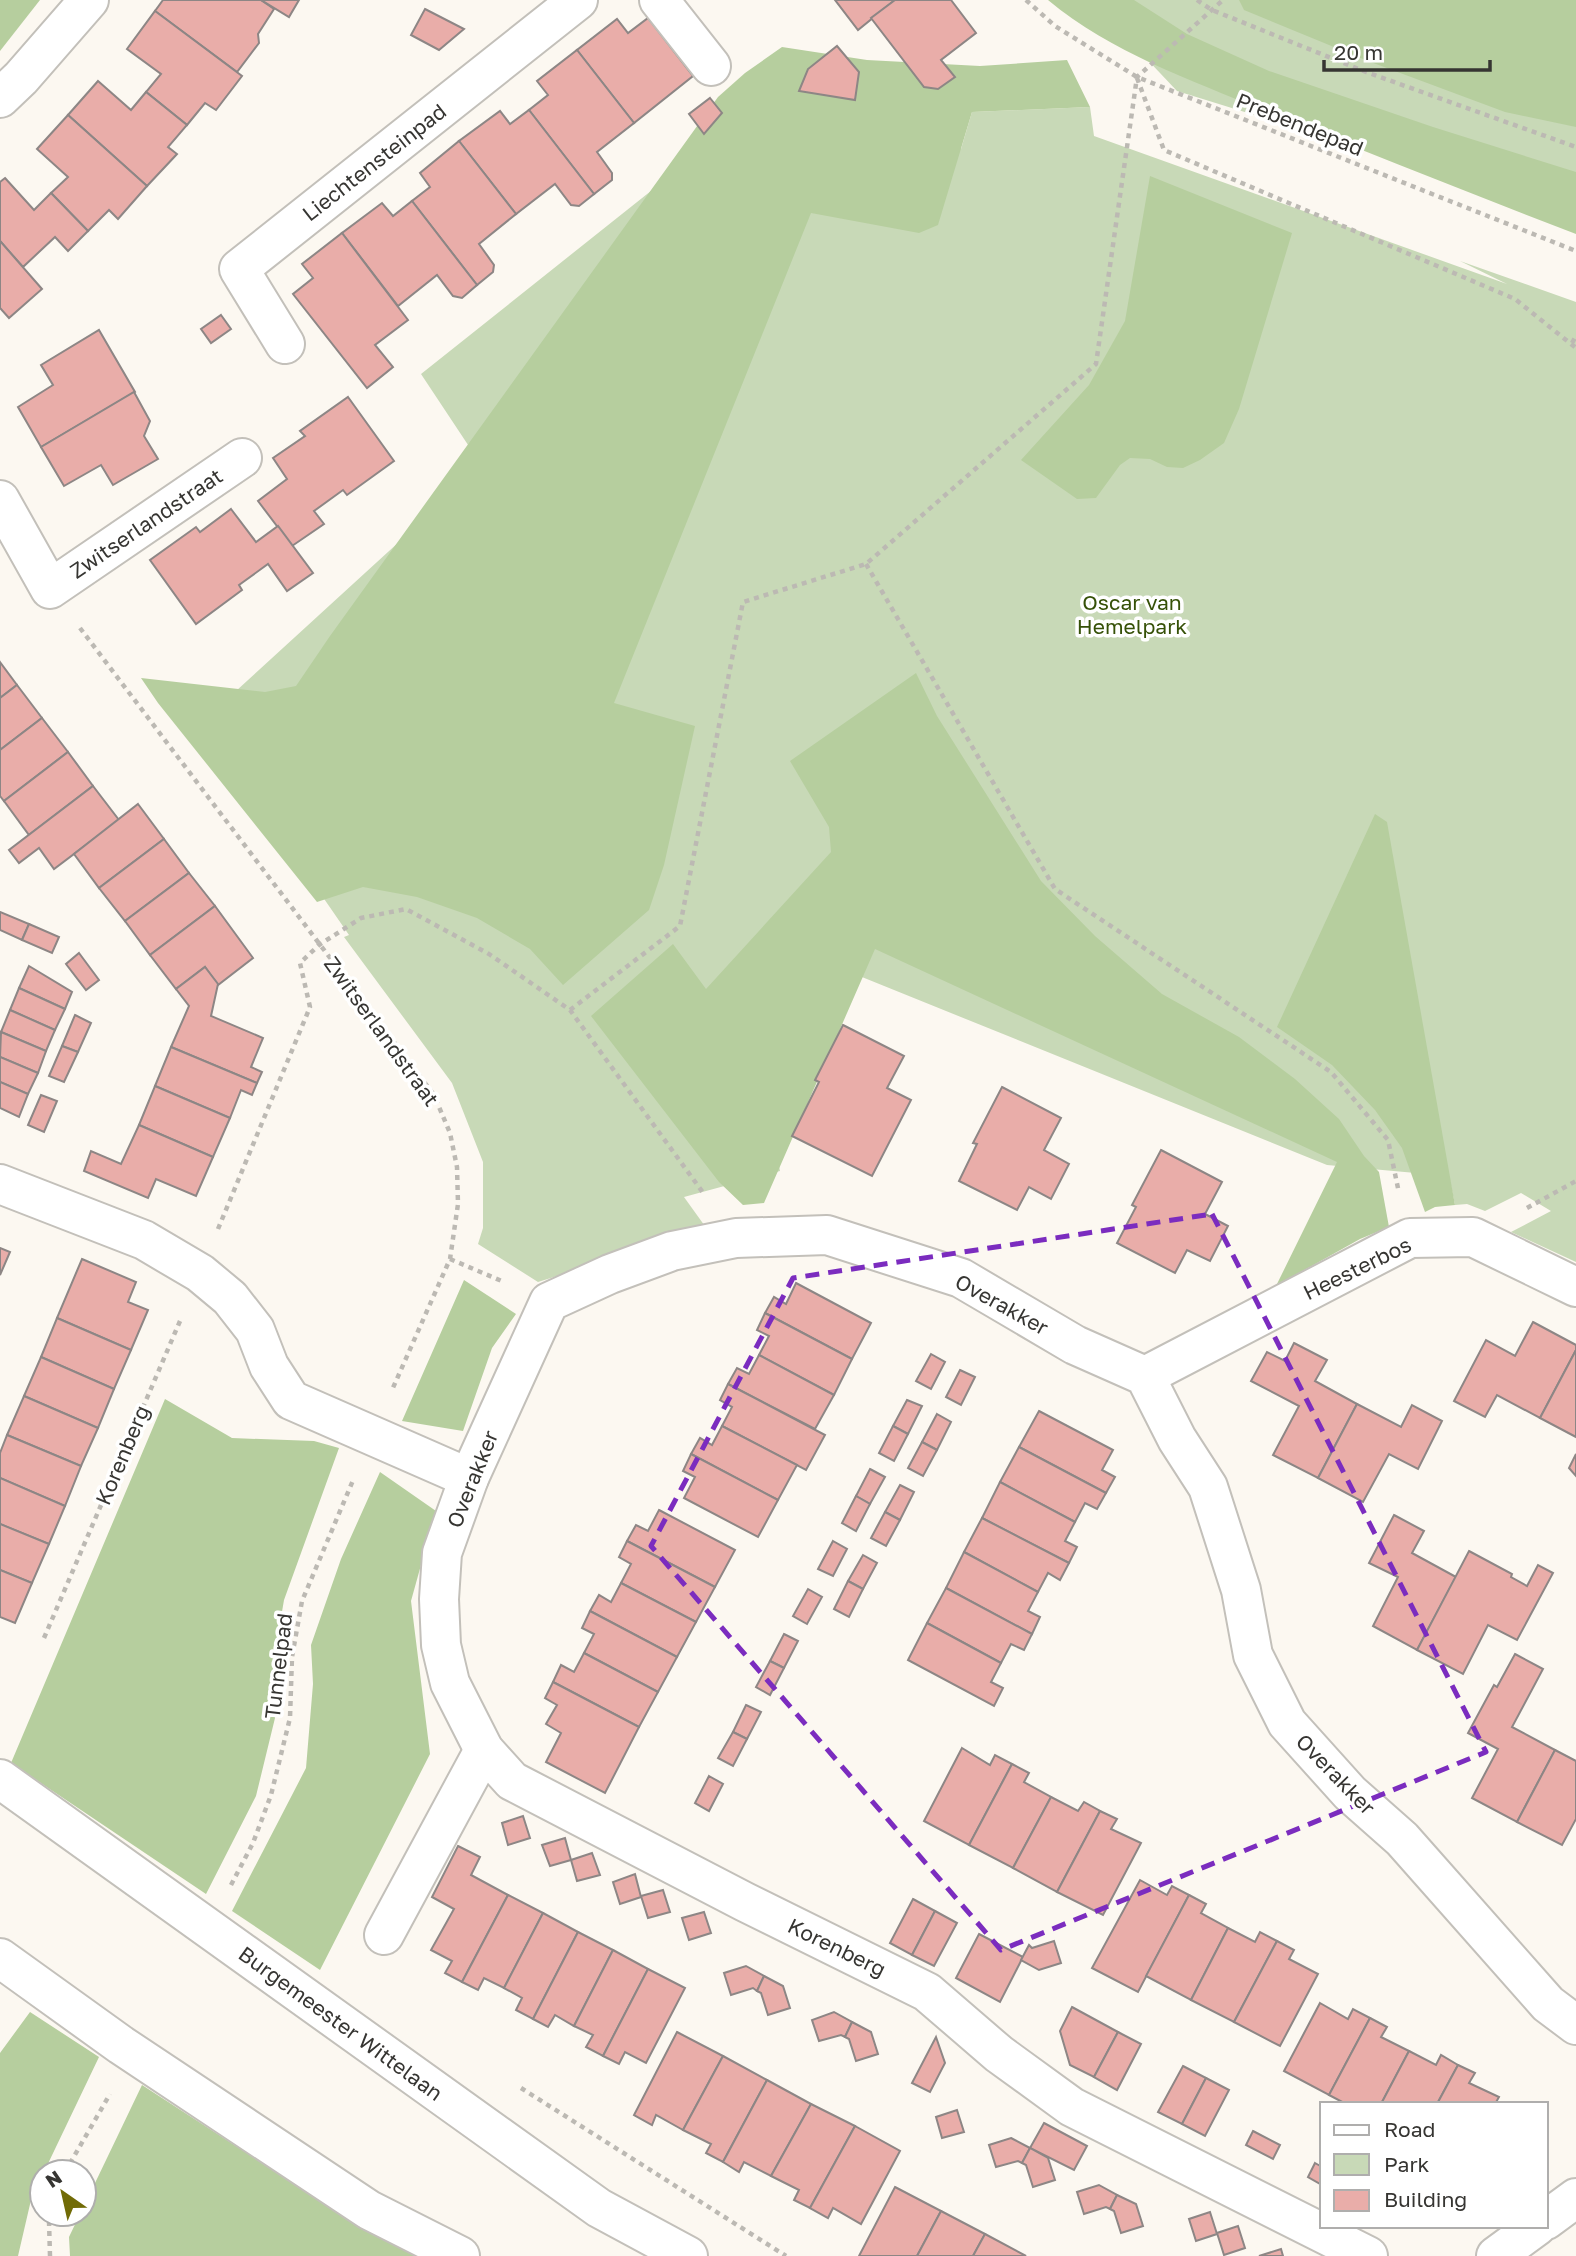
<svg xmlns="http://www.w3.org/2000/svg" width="1576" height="2256" font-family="'Golos Text',sans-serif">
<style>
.green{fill:#c8d9b7}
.forest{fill:#b6ce9e}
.building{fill:#e9ada9;stroke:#8d8685;stroke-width:2}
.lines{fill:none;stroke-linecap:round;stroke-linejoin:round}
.minor-casing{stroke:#c3c0ba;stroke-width:42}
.tertiary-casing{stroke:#c3c0ba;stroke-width:42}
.path{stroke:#bcb9b3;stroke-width:4.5;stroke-dasharray:5 5;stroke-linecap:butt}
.minor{stroke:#fff;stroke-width:38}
.tertiary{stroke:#fff;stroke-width:38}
.marked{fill:none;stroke:#7b2cbf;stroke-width:5;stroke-dasharray:14 9;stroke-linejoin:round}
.labels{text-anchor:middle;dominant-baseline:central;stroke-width:7;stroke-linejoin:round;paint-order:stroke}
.street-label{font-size:21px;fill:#363532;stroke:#fff}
.park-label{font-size:21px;fill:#365108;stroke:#fff}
</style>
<rect width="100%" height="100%" fill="#fcf8f1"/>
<g class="green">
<path d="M1091 0H1576V215L1177 91Z"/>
<path d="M784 85 961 149 972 112 1090 107 1094 136 1507 284 1460 261 1576 302V1262L1511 1232 1551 1211 1521 1193 1485 1211 1467 1204 1455 1205 1449 1176 1327 1165 805 954 765 1092 780 1171 684 1197 707 1229 538 1282 478 1244 483 1228V1162L452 1083 344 937 349 935 202 722 482 466 421 374Z"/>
</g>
<g class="forest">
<path d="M0 0H40L0 51Z"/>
<path d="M1048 0H1134L1187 34 1269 71 1433 127 1576 172V234C1472 194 1368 153 1265 111 1189 79 1112 53 1048 0Z"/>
<path d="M1239 0H1576V127L1505 112 1368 61 1244 10Z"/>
<path d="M782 47 867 60 980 66 1067 60 1090 107 972 112 938 225 919 233 811 213 614 703 695 726 664 865 649 910 563 985 530 949 477 918 417 897 363 887 317 902 158 703 141 678 265 692 296 686 330 636 718 97 745 73Z"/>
<path d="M1150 176 1292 233 1239 409 1224 443 1200 460 1183 468 1167 467 1150 459 1130 458 1120 465 1096 498 1077 499 1021 460 1089 385 1125 321Z"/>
<path d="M916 673 937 716 1041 881 1095 936 1162 994 1239 1037 1295 1079 1339 1119 1364 1156 1379 1172 1389 1227 1360 1239 1276 1286 1337 1162 875 949 764 1203 743 1205 719 1182 591 1016 673 944 706 989 831 852 829 827 790 761Z"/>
<path d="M1375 814 1387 822 1455 1205 1435 1207 1425 1212 1402 1148 1375 1110 1332 1065 1277 1027Z"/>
<path d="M464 1280 516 1314 492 1348 463 1431 402 1421Z"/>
<path d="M165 1399 232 1438 314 1441 339 1448 284 1600 277 1641 275 1718 256 1796 206 1894 11 1763Z"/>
<path d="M380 1472 436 1511 411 1601 430 1754 320 1970 232 1911 306 1768 313 1684 311 1645 341 1559Z"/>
<path d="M30 2012 99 2057 44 2172H42L31 2200 18 2256H0V2053Z"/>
<path d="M142 2085 236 2146 427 2256H70L69 2237 80 2214H84V2206Z"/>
</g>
<g class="building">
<path d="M163 0H261L274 9 258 34 259 43 237 72 155 11Z"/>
<path d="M261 0H299L289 17Z"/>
<path d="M835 0H895L858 30Z"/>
<path d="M895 0H951L976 33 941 60 955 77 938 89 924 87 871 18Z"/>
<path d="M425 9 464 29 439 50 411 35Z"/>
<path d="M155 11 242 76 216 110 205 103 187 125 146 92 161 74 127 49Z"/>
<path d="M648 18 693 76 634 123 577 50 617 19 628 33Z"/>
<path d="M837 46 859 72 855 100 799 91 808 69Z"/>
<path d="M577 50 634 123 597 152 612 173V180L594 194 529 110 548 95 537 81Z"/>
<path d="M98 81 131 110 146 92 187 125 168 147 177 154 147 186 68 115Z"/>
<path d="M710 98 722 113 704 134 689 114Z"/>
<path d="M529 110 594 194 579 206 571 205 555 184 516 214 459 141 500 111 510 124Z"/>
<path d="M68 115 147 186 118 219 109 210 88 231 51 193 68 177 37 149Z"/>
<path d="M459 141 516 214 479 244 494 265 493 272 477 285 412 201 430 187 420 173Z"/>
<path d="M5 178 34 210 51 193 88 231 68 251 55 237 23 267 0 241V182Z"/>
<path d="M412 201 477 285 462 298 453 296 437 275 398 306 342 233 382 203 393 216Z"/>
<path d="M342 233 408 320 375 345 393 367 367 388 293 294 313 278 302 264Z"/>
<path d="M0 241 42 289 9 318 0 308Z"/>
<path d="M221 315 231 329 211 343 201 329Z"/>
<path d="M99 330 135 392 41 447 18 407 53 385 41 365Z"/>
<path d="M134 392 150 421 144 436 158 459 113 485 101 465 64 486 41 447Z"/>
<path d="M348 397 394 461 347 495 343 490 314 511 324 524 292 546 258 501 287 479 273 458 305 436 300 431Z"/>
<path d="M231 509 256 542 278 526 313 573 287 591 268 564 239 585 242 590 196 624 150 560 196 527 200 532Z"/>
<path d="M0 662 17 685 0 698Z"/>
<path d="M17 685 42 718 0 750V698Z"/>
<path d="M42 718 68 752 4 801 0 796V750Z"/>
<path d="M68 752 93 786 29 835 4 801Z"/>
<path d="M93 786 119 820 54 869 39 848 19 863 9 850Z"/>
<path d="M138 804 164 839 99 888 74 854Z"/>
<path d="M164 839 189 873 125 921 99 888Z"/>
<path d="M189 873 215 906 150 955 125 921Z"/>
<path d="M215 906 253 958 218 985 205 967 176 989 150 955Z"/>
<path d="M0 912 29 924 22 940 0 930Z"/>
<path d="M29 924 59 937 52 953 22 940Z"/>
<path d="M79 953 99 980 86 990 66 964Z"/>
<path d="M29 966 72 992 65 1009 19 988Z"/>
<path d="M205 967 218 984 211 1016 263 1038 251 1067 262 1072 257 1083 171 1047 189 1006 176 989Z"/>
<path d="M19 988 65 1009 55 1030 10 1010Z"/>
<path d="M10 1010 55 1030 46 1051 1 1032Z"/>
<path d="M75 1015 91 1023 78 1052 62 1046Z"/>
<path d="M843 1025 904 1056 887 1088 911 1100 872 1176 792 1136 819 1082 815 1080Z"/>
<path d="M1 1032 46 1051 38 1073 0 1057Z"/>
<path d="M62 1046 78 1052 64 1082 49 1076Z"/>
<path d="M171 1047 257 1083 252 1095 241 1090 230 1118 155 1086Z"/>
<path d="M0 1057 38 1073 28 1094 0 1082Z"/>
<path d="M0 1082 28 1094 19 1117 0 1108Z"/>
<path d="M155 1086 230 1118 213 1157 139 1125Z"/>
<path d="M1002 1087 1061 1118 1044 1150 1069 1164 1051 1199 1029 1187 1017 1210 959 1181 977 1144 973 1143Z"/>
<path d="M41 1095 57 1101 44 1132 28 1125Z"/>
<path d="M139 1125 213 1157 196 1196 156 1179 148 1198 84 1171 91 1151 121 1164Z"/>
<path d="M1161 1150 1222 1182 1205 1214 1228 1226 1210 1261 1187 1250 1175 1273 1117 1243 1136 1207 1132 1205Z"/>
<path d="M0 1248 10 1252 0 1275Z"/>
<path d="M82 1259 136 1282 128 1302 148 1310 131 1350 57 1318Z"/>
<path d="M796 1283 871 1323 852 1359 765 1313 774 1297 786 1304Z"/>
<path d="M765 1313 852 1359 834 1395 759 1355 769 1336 757 1330Z"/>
<path d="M57 1318 131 1350 114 1389 41 1357Z"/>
<path d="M1533 1322 1576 1345V1350L1540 1418 1497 1395 1485 1417 1454 1401 1486 1340 1515 1356Z"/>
<path d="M1294 1343 1327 1360 1315 1381 1357 1404 1318 1478 1273 1455 1299 1406 1251 1381 1267 1352 1285 1361Z"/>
<path d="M1576 1350V1437L1540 1418Z"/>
<path d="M931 1354 945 1362 931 1389 916 1381Z"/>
<path d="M759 1355 834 1395 815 1429 728 1384 737 1368 749 1374Z"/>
<path d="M41 1357 114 1389 98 1428 24 1396Z"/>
<path d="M960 1370 975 1377 961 1405 946 1397Z"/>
<path d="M728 1384 825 1435 806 1470 722 1426 732 1407 720 1400Z"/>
<path d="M24 1396 98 1428 81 1466 7 1435Z"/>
<path d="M907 1400 922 1406 908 1434 893 1426Z"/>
<path d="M1357 1404 1401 1427 1412 1405 1442 1421 1418 1469 1389 1454 1363 1502 1318 1478Z"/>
<path d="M1039 1411 1113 1450 1102 1470 1115 1477 1106 1493 1019 1447Z"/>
<path d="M937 1414 951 1422 937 1450 922 1442Z"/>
<path d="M722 1426 797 1465 778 1500 691 1454 700 1438 712 1445Z"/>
<path d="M893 1426 908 1434 894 1461 879 1453Z"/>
<path d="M7 1435 81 1466 65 1506 0 1478V1453Z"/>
<path d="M922 1442 937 1450 923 1476 908 1468Z"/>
<path d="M1019 1447 1106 1493 1097 1509 1085 1503 1075 1522 1000 1482Z"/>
<path d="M691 1454 778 1500 758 1537 684 1498 695 1477 683 1471Z"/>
<path d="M1576 1454V1476L1569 1468Z"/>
<path d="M870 1469 885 1477 870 1504 856 1496Z"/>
<path d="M0 1478 65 1506 49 1544 0 1524Z"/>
<path d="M1000 1482 1075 1522 1065 1541 1077 1547 1069 1563 982 1518Z"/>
<path d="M900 1485 914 1492 900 1520 885 1512Z"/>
<path d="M856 1496 870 1504 856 1531 842 1523Z"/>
<path d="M659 1510 735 1550 715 1587 627 1541 636 1525 648 1531Z"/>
<path d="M885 1512 900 1520 886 1546 871 1538Z"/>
<path d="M1394 1515 1424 1531 1412 1553 1456 1577 1417 1650 1373 1626 1398 1577 1369 1563Z"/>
<path d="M982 1518 1069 1563 1060 1580 1048 1573 1038 1592 964 1552Z"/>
<path d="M0 1524 49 1544 32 1583 0 1570Z"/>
<path d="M627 1541 715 1587 696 1622 621 1583 631 1564 619 1557Z"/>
<path d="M833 1541 847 1549 833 1576 818 1569Z"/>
<path d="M1469 1551 1512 1574 1511 1577 1527 1586 1538 1565 1553 1573 1517 1640 1488 1625 1463 1674 1417 1650Z"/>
<path d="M964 1552 1038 1592 1028 1611 1040 1617 1032 1634 946 1588Z"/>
<path d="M863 1555 877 1563 863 1589 848 1581Z"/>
<path d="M0 1570 32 1583 15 1623 0 1617Z"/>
<path d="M848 1581 863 1589 849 1617 834 1609Z"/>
<path d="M621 1583 696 1622 677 1657 590 1611 599 1595 611 1602Z"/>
<path d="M946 1588 1032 1634 1024 1650 1011 1644 1001 1663 927 1623Z"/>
<path d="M808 1589 822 1597 807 1624 793 1616Z"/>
<path d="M590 1611 677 1657 658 1692 584 1653 594 1634 582 1628Z"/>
<path d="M927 1623 1001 1663 991 1682 1003 1688 994 1706 908 1660Z"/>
<path d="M784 1634 798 1641 784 1668 770 1661Z"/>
<path d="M584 1653 658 1692 639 1727 553 1682 561 1665 574 1672Z"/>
<path d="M1515 1654 1543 1669 1512 1727 1555 1750 1517 1822 1472 1798 1498 1749 1468 1733 1494 1685 1497 1687Z"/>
<path d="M770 1661 784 1668 770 1695 756 1687Z"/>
<path d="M553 1682 639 1727 605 1793 546 1762 561 1733 546 1724 557 1705 545 1698Z"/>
<path d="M746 1705 761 1712 747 1739 733 1732Z"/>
<path d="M733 1732 747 1739 733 1766 718 1758Z"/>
<path d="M962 1748 990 1765 995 1755 1012 1764 969 1845 924 1821Z"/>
<path d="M1555 1750 1576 1761V1819L1562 1845 1517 1822Z"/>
<path d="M1012 1764 1029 1773 1024 1782 1051 1797 1013 1868 969 1845Z"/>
<path d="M709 1776 723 1784 709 1811 695 1803Z"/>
<path d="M1051 1797 1078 1811 1084 1802 1100 1811 1057 1892 1013 1868Z"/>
<path d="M1100 1811 1117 1819 1111 1829 1141 1843 1103 1915 1057 1892Z"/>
<path d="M523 1816 530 1838 508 1845 502 1823Z"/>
<path d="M565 1838 571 1860 550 1866 542 1845Z"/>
<path d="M458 1846 480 1857 471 1875 508 1895 462 1982 445 1973 452 1961 431 1950 454 1909 432 1897Z"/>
<path d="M592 1853 600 1875 577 1881 571 1860Z"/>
<path d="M635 1874 641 1897 620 1904 613 1882Z"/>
<path d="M1140 1880 1167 1895 1172 1886 1189 1895 1138 1992 1092 1968Z"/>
<path d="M663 1890 670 1912 648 1918 641 1896Z"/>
<path d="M508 1895 543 1913 504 1988 484 1978 478 1990 462 1982Z"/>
<path d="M1189 1895 1206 1904 1201 1913 1228 1928 1191 2000 1146 1976Z"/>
<path d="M913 1899 935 1911 912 1955 890 1943Z"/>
<path d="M935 1911 957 1923 934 1966 912 1955Z"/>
<path d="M704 1912 711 1933 689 1940 682 1918Z"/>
<path d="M543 1913 578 1932 533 2019 516 2010 522 1998 504 1988Z"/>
<path d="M1228 1928 1255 1942 1260 1932 1277 1941 1234 2022 1191 2000Z"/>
<path d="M578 1932 613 1950 574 2026 555 2015 548 2027 533 2019Z"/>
<path d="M979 1934 1023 1957 1000 2002 956 1978Z"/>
<path d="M1054 1941 1061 1963 1039 1970 1021 1960 1029 1945 1032 1948Z"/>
<path d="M1277 1941 1294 1950 1289 1959 1318 1974 1280 2046 1234 2022Z"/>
<path d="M613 1950 648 1969 603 2056 586 2047 593 2035 574 2026Z"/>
<path d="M746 1966 764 1976 757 1991 753 1988 731 1995 724 1973Z"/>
<path d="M648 1969 685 1988 646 2063 625 2052 619 2064 603 2056Z"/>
<path d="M764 1976 783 1986 790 2008 768 2015 761 1993 757 1991Z"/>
<path d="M1320 2003 1348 2019 1353 2009 1370 2018 1329 2095 1284 2071Z"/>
<path d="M1072 2007 1118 2032 1094 2077 1070 2065 1060 2031Z"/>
<path d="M834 2012 852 2022 845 2037 841 2035 819 2041 812 2020Z"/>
<path d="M1370 2018 1387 2027 1381 2037 1409 2051 1381 2104H1346L1329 2095Z"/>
<path d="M852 2022 871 2032 878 2054 856 2061 849 2039 845 2037Z"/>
<path d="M677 2032 723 2056 683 2130 656 2115 652 2125 634 2115Z"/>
<path d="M1118 2032 1141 2044 1117 2090 1094 2077Z"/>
<path d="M936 2037 945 2063 930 2092 912 2083Z"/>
<path d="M1409 2051 1436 2065 1441 2055 1458 2065 1437 2104H1381Z"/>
<path d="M723 2056 767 2080 723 2162 706 2153 711 2144 683 2130Z"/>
<path d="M1458 2065 1475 2073 1469 2083 1499 2097 1495 2104H1437Z"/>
<path d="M1183 2066 1206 2078 1182 2124 1158 2112Z"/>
<path d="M1206 2078 1229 2090 1205 2136 1182 2124Z"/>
<path d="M767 2080 811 2104 771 2176 744 2162 739 2172 723 2162Z"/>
<path d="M811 2104 855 2126 810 2208 794 2200 799 2190 771 2176Z"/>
<path d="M957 2110 964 2132 942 2138 936 2117Z"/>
<path d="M1044 2123 1087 2146 1074 2170 1030 2148Z"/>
<path d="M855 2126 900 2151 861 2224 833 2208 828 2218 810 2208Z"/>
<path d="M1253 2131 1280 2145 1273 2159 1246 2145Z"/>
<path d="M1011 2138 1030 2148 1022 2163 1018 2161 996 2167 989 2145Z"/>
<path d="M1030 2148 1048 2158 1055 2180 1033 2187 1026 2165 1022 2163Z"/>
<path d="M1315 2163 1322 2167V2185L1308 2177Z"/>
<path d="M1099 2185 1117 2195 1110 2209 1106 2207 1084 2214 1077 2192Z"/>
<path d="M895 2187 941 2211 917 2256H859Z"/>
<path d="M1117 2195 1136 2204 1143 2226 1121 2233 1114 2211 1110 2209Z"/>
<path d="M941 2211 985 2234 973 2256H917Z"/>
<path d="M1210 2212 1217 2234 1196 2241 1189 2219Z"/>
<path d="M1238 2226 1245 2248 1224 2255 1217 2233Z"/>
<path d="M985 2234 1026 2256H973Z"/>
<path d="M1281 2249 1283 2256H1259Z"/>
</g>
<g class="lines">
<defs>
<g id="minor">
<path d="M659 0 711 66"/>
<path d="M0 98 21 78 89 0"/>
<path d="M285 344 239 269 578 0"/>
<path d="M0 500 50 589 242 458"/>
<path d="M0 1184 144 1240 200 1273 230 1298 255 1330 269 1366 291 1400 469 1478"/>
<path d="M1145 1376 1410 1238 1473 1237 1576 1287"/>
<path d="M384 1935 484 1750"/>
<path d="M1546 2220 1576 2198"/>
<path d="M1368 2256 1072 2107 999 2054 927 1992 745 1902 512 1781 484 1750 450 1683 441 1645 439 1599 442 1553 469 1478 549 1302 610 1274 672 1251 736 1238 827 1235 961 1278 1075 1345 1145 1376 1177 1439 1208 1487 1241 1590 1253 1655 1287 1723 1350 1793 1402 1839 1548 2004 1576 2025"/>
<path d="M1496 2256 1537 2226"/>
</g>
<g id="tertiary">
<path d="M0 1779 599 2208 688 2256"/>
<path d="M0 1958 121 2045 369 2210 460 2256"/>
</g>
</defs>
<use href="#minor" class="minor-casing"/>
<use href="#tertiary" class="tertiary-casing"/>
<g class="path">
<path d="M1026 0 1055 26 1137 77 1576 251"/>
<path d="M1197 0 1212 10 1366 72 1576 147"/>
<path d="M1137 78 1164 150 1515 299 1576 348"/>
<path d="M1572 343 1576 336"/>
<path d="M866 564 1055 889 1331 1072 1388 1140 1399 1193"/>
<path d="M80 628 434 1095 450 1133 457 1167 458 1204 450 1259 392 1390"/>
<path d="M570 1010 680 926 743 602 866 564 1096 364 1137 77 1223 0"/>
<path d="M1527 1208 1576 1181"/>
<path d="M218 1229 310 1007 300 963 319 945 361 918 406 909 489 954 570 1010 704 1194"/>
<path d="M450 1259 504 1282"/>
<path d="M44 1638 180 1321"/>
<path d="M231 1885 253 1843 271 1795 290 1718 292 1657 302 1601 354 1478"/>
<path d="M521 2088 786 2256"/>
<path d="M65 2172 110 2094"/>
<path d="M50 2256 49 2221 51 2214"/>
</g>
<use href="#minor" class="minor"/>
<use href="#tertiary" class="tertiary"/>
</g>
<path class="marked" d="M1212 1214 1486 1752 1001 1950 651 1546 793 1278Z"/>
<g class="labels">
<g class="street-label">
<text transform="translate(1300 124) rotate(22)">Prebendepad</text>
<text transform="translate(374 162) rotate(-38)">Liechtensteinpad</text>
<text transform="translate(146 523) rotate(-34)">Zwitserlandstraat</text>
<text transform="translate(382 1031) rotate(54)">Zwitserlandstraat</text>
<text transform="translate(1357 1268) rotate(-26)">Heesterbos</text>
<text transform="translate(1002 1304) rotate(29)">Overakker</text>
<text transform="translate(122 1455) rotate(-67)">Korenberg</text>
<text transform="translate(472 1479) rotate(-68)">Overakker</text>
<text transform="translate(278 1666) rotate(-83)">Tunnelpad</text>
<text transform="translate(1336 1774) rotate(46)">Overakker</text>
<text transform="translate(837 1947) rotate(26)">Korenberg</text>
<text transform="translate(341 2023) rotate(36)">Burgemeester Wittelaan</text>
</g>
<g class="park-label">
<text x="1132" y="602">Oscar van<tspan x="1132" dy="24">Hemelpark</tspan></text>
</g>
</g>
<rect x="1320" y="2102" width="228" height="126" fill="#ffffff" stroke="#afaead" stroke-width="2"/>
<rect x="1334" y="2125" width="35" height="10" fill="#ffffff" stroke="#afaead" stroke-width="2"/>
<text x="1384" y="2137" font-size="21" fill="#363532">Road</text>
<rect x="1334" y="2154" width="35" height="21" fill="#c8d9b7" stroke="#afaead" stroke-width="2"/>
<text x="1384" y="2172" font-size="21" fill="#363532">Park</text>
<rect x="1334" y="2190" width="35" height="21" fill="#e9ada9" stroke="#afaead" stroke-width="2"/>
<text x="1384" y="2207" font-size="21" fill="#363532">Building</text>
<g transform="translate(63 2193) rotate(326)"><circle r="33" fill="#ffffff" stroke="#afaead" stroke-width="2"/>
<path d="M0-5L12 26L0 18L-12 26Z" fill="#716b06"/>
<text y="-10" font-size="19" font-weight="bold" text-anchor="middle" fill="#363532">N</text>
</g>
<path d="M1324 60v10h166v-10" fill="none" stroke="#363532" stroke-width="3.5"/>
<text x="1334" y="60" font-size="21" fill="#363532" stroke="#ffffff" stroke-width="5" paint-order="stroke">20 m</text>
</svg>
